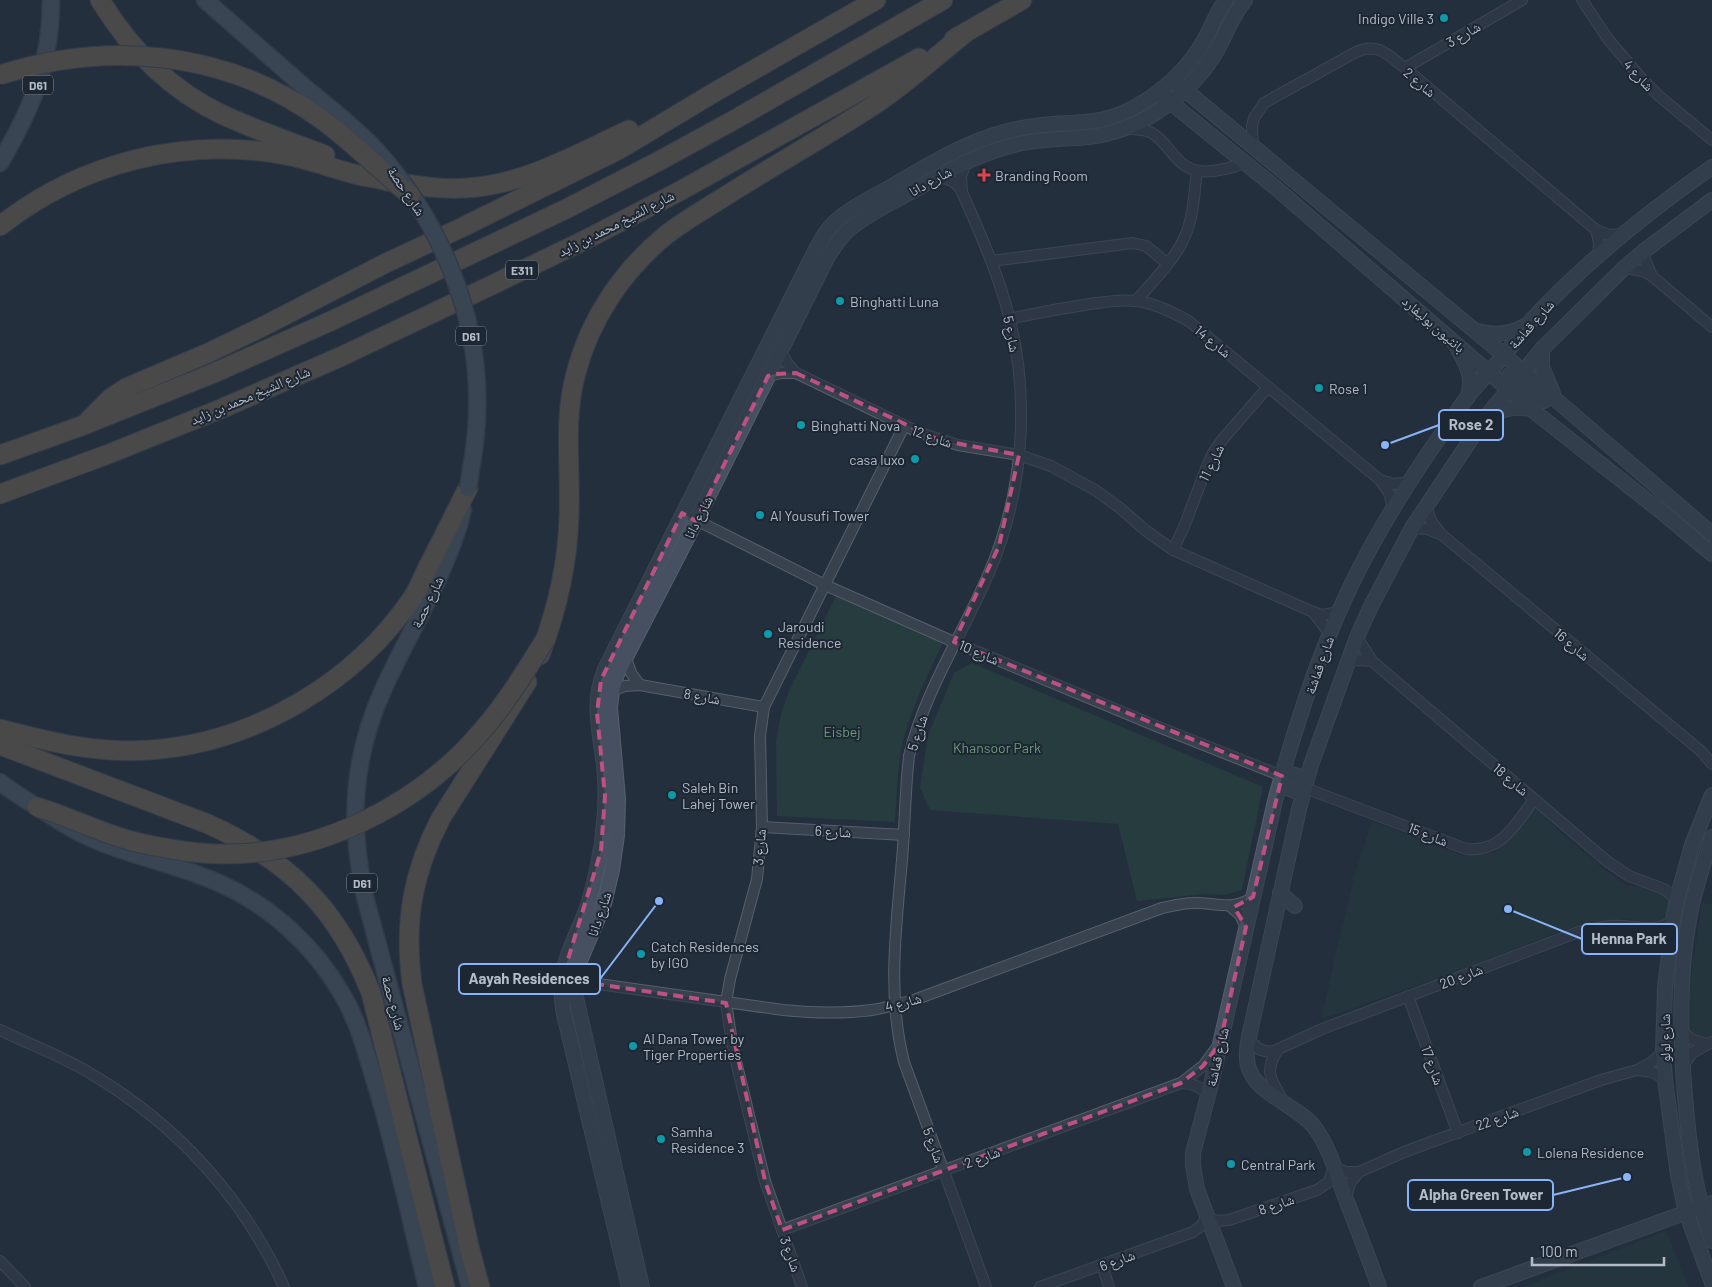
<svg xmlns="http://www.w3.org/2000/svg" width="1712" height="1287" font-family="Barlow,'Noto Naskh Arabic',sans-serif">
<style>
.green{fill:#263c3f}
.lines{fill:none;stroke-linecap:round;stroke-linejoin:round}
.street-casing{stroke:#565f6c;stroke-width:12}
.secondary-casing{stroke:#565f6c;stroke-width:16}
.primary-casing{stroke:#414a57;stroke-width:19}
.highway-casing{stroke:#434c59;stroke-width:21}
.street{stroke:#38414e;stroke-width:10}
.secondary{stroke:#465061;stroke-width:14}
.primary{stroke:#56606e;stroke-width:16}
.highway{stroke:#746855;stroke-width:19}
.primary-bridge-casing{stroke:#414a57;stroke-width:19;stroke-linecap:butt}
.highway-bridge-casing{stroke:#434c59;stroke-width:21;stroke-linecap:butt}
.primary-bridge{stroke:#56606e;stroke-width:16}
.highway-bridge{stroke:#746855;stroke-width:19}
.marked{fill:none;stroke:#bd5182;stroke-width:4;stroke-dasharray:10 6;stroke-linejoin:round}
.culture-dot{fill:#0f9aa8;stroke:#1d2633;stroke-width:2}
.health-dot{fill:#e0444e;stroke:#1d2633;stroke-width:2}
.labels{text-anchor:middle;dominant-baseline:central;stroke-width:4;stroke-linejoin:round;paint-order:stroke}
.shield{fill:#1d2633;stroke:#878f9c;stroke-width:1}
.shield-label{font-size:12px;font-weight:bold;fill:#b4bcc9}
.poi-label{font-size:14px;fill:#b4bcc9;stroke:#1d2633;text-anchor:start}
.street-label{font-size:14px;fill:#b4bcc9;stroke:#1d2633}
.park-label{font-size:14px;fill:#6b9a76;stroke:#1d2633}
.leader{fill:none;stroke:#8ab4f8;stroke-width:2}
.callout-dot{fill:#8ab4f8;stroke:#1d2633;stroke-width:2}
.callout{fill:#1d2633;stroke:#8ab4f8;stroke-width:2}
.callout-label{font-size:15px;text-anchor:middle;font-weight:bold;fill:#b4bcc9}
</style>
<rect width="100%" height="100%" fill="#242f3e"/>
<g class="green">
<path d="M839 590 945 638C931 669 914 701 905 734 897 762 897 793 895 822L777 816 776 740 781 714 788 693Z"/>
<path d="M972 663 1263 787 1242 890 1224 895 1205 894 1137 901 1118 824 930 810 920 788 928 735 954 673Z"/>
<path d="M1538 809 1560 832 1607 872 1628 886 1656 888 1670 901 1668 917 1657 925 1628 919 1598 922 1563 930 1466 968 1321 1019 1354 877 1372 821 1463 856 1493 853 1510 837 1528 812Z"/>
<path d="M1702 903 1712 905V1042L1707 1044 1689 1032 1684 1024Z"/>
<path d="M1666 1231 1689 1287H1523Z"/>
</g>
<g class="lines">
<defs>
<g id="street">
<path d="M1582 0 1608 39 1641 78 1659 96 1712 140"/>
<path d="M1405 68 1522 0"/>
<path d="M1127 129C1135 129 1143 129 1150 132 1169 141 1175 168 1199 171 1214 173 1231 168 1245 163"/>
<path d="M1253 147 1252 126 1254 118 1264 103 1356 52C1378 42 1388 55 1405 68L1596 230 1609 235 1623 234"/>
<path d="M937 178C949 178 956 181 962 192 980 233 999 275 1010 320 1030 402 1023 494 989 573 963 634 925 690 909 756 905 791 905 825 902 860 896 928 887 995 904 1062L986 1287"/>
<path d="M962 191 961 176 967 161"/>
<path d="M1596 230 1599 243 1598 256"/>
<path d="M1644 251 1645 260 1652 276"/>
<path d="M991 261 1133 243 1146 246 1167 263"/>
<path d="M1624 268 1643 271 1652 276 1712 327"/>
<path d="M1136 301C1152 282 1176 259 1185 236 1194 216 1194 192 1197 171"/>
<path d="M1009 319C1036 313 1063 308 1090 304 1105 302 1120 299 1136 301 1155 303 1173 312 1190 322L1380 480 1389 493 1393 508"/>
<path d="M781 350 787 363 796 373 920 433 958 445 1019 455 1051 466 1095 490 1120 508 1145 530 1173 550 1313 612 1322 615 1339 612"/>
<path d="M768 376 782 373H796"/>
<path d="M1380 480 1394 484 1408 482"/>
<path d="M1426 505 1431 521 1441 534 1702 752 1712 764"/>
<path d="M692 518 825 585 954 642 1156 726 1282 776"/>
<path d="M1412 528 1427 529 1440 534"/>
<path d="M1173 550 1184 527 1207 466 1213 453 1222 440 1268 387"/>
<path d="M1313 612 1330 634"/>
<path d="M1357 637 1372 661 1608 862 1629 876 1664 889 1677 899"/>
<path d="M626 658 631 673 640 685"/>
<path d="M1347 663 1355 660 1372 661"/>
<path d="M612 691 625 686 640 685 764 707"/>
<path d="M1305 788 1466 849C1503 852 1514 825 1534 800"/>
<path d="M762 827 904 835"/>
<path d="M1230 906 1240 915 1246 927"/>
<path d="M1649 929 1657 934 1670 947"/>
<path d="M570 980 783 1010C813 1013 842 1014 872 1010 886 1008 900 1003 914 1000L1162 908C1172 906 1183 903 1193 903 1216 902 1232 912 1253 897"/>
<path d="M1408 996 1458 1133"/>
<path d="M0 1030C31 1045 64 1057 93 1075 176 1124 244 1198 284 1287"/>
<path d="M1682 1032 1693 1040 1707 1044"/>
<path d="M1249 1037C1254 1048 1262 1053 1274 1051L1322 1029 1576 933C1588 930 1599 927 1611 926 1635 924 1651 935 1673 921"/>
<path d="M1278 1050C1263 1071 1272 1081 1283 1101"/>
<path d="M1683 1066 1692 1053 1712 1042"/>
<path d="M1638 1070 1652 1072 1665 1079"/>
<path d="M1181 1083C1193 1083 1201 1087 1208 1095"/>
<path d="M1346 1197 1350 1183 1359 1172"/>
<path d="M782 1230 1181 1083 1203 1066 1217 1047"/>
<path d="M0 1261 25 1287"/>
<path d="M1102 1265 1109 1287"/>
<path d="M802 1287 765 1181 733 1049 726 1003 730 979 757 879 762 827 760 736 764 707 904 426"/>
<path d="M1040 1287 1193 1232 1201 1226 1207 1216 1217 1221 1229 1220 1317 1190 1329 1182 1334 1167 1346 1172H1359L1404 1152 1601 1080 1637 1070 1652 1062 1663 1052"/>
</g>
<g id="secondary">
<path d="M1179 85 1504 355 1712 534"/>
<path d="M1164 97 1276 188 1531 409 1663 513 1712 554"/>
<path d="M1477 331C1494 336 1509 335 1525 326"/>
<path d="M1458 349C1468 367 1473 376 1468 397"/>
<path d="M1542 349V367L1553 393"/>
<path d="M1509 375 1517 379 1544 401"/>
<path d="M1488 417C1502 408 1515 406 1531 409"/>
<path d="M1289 773 1300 777 1305 788 1295 791 1285 787 1282 776Z"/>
<path d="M1712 795 1692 845 1677 899 1673 921 1665 988 1663 1052 1665 1079 1678 1175 1686 1212 1712 1283"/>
<path d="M1712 837C1704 862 1695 888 1690 914 1679 971 1680 1038 1685 1096 1689 1146 1695 1194 1712 1241"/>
<path d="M1280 893 1295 906"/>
<path d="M629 1287 563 1010C562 1000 561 990 562 980 565 954 580 929 588 905 596 878 602 851 604 823 606 804 606 785 604 766 600 731 591 703 605 669L814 253C820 242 825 231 835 222 850 208 871 198 889 188 935 161 981 132 1035 126 1068 121 1101 126 1131 109 1162 93 1189 68 1206 37 1213 24 1217 11 1226 0"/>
<path d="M642 1287 575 993V981L580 961 604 904 612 870 617 835 618 799 610 707 612 691 617 674 696 521 826 260C832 250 838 240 846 232 864 216 887 205 907 194 943 174 977 153 1018 144 1042 139 1065 139 1089 137 1113 134 1137 125 1157 112 1183 95 1207 71 1221 43 1228 27 1234 14 1245 0"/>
<path d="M1234 1287 1197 1189 1193 1165V1153L1211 1084 1275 801C1292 738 1312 674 1338 614 1364 553 1399 496 1436 442 1447 427 1457 411 1468 396 1479 382 1493 369 1504 355 1513 345 1520 333 1529 323 1583 264 1646 213 1712 167"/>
<path d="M1379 1287C1368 1256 1356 1225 1344 1194 1336 1172 1329 1147 1315 1128 1300 1107 1259 1095 1250 1071 1245 1061 1247 1048 1249 1037L1299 809 1311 765 1357 637 1371 606 1412 528 1485 418 1542 349 1624 268 1644 251 1712 200"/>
<path d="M1481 1287 1712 1203"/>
</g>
<g id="primary">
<path d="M205 0 302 85"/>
<path d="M0 163C32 108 51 64 51 0"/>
<path d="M463 510C447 574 410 630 383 690 352 759 349 823 365 897L470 1287"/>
<path d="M0 782C11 791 23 798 34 805 56 819 76 833 100 842 139 858 182 866 221 884 271 906 315 947 342 994 358 1021 366 1052 375 1082 396 1149 410 1219 427 1287"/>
</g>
<g id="highway">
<path d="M100 0C130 49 169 89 221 114 255 130 291 142 325 155"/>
<path d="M954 39 1022 0"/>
<path d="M0 226C80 163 184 136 285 155 308 159 331 168 354 174 365 177 376 178 387 181 414 185 439 190 466 188 524 185 577 154 629 130"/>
<path d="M88 421 111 398 126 388 208 353 262 327 386 263 465 226 620 149 715 92 876 0"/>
<path d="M0 455 84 425 214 373 331 321 566 209 659 161 734 120 943 0"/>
<path d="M0 494 106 455 223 408 340 357 492 285 585 240 678 192 919 58"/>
<path d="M540 655C557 610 568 563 569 515 571 467 563 420 576 373 590 319 623 270 666 235 688 218 712 205 735 190 780 162 826 136 871 107 904 86 934 58 964 34"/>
<path d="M0 729C49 742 98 754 150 750 253 743 355 683 413 597 420 586 424 574 430 563 443 538 455 513 468 488"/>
<path d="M0 745 208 824C290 861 338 909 371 993L445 1287"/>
<path d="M480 1287 469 1246 412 984C404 923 412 873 441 818L527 682"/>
</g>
</defs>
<use href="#street" class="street-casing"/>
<use href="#secondary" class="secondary-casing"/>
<use href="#primary" class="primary-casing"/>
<use href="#highway" class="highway-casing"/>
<use href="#street" class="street"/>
<use href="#secondary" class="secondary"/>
<use href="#primary" class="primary"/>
<use href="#highway" class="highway"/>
<defs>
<path id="primary-bridge" d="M302 85C327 106 354 126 376 150 440 220 481 318 477 413 477 439 472 463 468 488"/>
<g id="highway-bridge">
<path d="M0 75C107 40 225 51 318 117 351 140 379 170 410 195"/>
<path d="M37 807C71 817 106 836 140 843 167 849 196 854 223 854 319 855 418 805 480 733 505 705 525 672 545 640"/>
</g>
</defs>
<use href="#primary-bridge" class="primary-bridge-casing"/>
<use href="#highway-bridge" class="highway-bridge-casing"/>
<use href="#primary-bridge" class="primary-bridge"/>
<use href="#highway-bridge" class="highway-bridge"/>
</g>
<path d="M0 0H1712V1287H0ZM796 373 939 440 1019 455 999 546 954 642 1282 776 1253 897 1234 907 1246 927 1220 1043 1203 1066 1181 1083 782 1230 765 1181 726 1003 562 979 601 851 605 796 597 713 601 680 682 513 696 521 768 376 775 374Z" fill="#242f3e" fill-opacity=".55" fill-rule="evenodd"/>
<path class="marked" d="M796 373 939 440 1019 455 999 546 954 642 1282 776 1253 897 1234 907 1246 927 1220 1043 1203 1066 1181 1083 782 1230 765 1181 726 1003 562 979 601 851 605 796 597 713 601 680 682 513 696 521 768 376 775 374Z"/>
<g class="culture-dot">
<circle cx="1444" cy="18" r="5"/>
<circle cx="840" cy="301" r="5"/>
<circle cx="1319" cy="388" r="5"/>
<circle cx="801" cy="425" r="5"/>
<circle cx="915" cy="459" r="5"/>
<circle cx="760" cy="515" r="5"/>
<circle cx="768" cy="634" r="5"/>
<circle cx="672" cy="795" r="5"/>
<circle cx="641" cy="954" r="5"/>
<circle cx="633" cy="1046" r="5"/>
<circle cx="661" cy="1139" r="5"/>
<circle cx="1527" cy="1152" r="5"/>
<circle cx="1231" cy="1164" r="5"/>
</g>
<path class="health-dot" d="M981.5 167.5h5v5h5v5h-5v5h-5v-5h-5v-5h5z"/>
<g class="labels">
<g class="shield">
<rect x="23" y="75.5" width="30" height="19" rx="4"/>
<rect x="506" y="260.5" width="32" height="19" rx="4"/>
<rect x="456" y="326.5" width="30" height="19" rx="4"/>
<rect x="347" y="873.5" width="30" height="19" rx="4"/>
</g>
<g class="shield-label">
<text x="38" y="85">D61</text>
<text x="522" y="270">E311</text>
<text x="471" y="336">D61</text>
<text x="362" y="883">D61</text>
</g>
<g class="poi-label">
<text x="1434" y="18" text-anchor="end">Indigo Ville 3</text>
<text x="995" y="175">Branding Room</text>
<text x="850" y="301">Binghatti Luna</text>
<text x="1329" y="388">Rose 1</text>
<text x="811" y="425">Binghatti Nova</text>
<text x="905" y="459" text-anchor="end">casa luxo</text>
<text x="770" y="515">Al Yousufi Tower</text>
<text x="778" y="626">Jaroudi<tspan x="778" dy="16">Residence</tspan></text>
<text x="682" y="787">Saleh Bin<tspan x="682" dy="16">Lahej Tower</tspan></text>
<text x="651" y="946">Catch Residences<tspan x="651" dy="16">by IGO</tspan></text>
<text x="643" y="1038">Al Dana Tower by<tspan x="643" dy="16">Tiger Properties</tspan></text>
<text x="671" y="1131">Samha<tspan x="671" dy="16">Residence 3</tspan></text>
<text x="1537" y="1152">Lolena Residence</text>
<text x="1241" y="1164">Central Park</text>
</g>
<g class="street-label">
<text transform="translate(1463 34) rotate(-30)">شارع 3</text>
<text transform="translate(1639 75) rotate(47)">شارع 4</text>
<text transform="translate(1420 82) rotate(40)">شارع 2</text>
<text transform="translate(930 181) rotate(-29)">شارع دانا</text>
<text transform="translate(407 191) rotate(56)">شارع حصة</text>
<text transform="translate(616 223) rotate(-27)">شارع الشيخ محمد بن زايد</text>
<text transform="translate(1434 324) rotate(41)">بانثيون بوليفارد</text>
<text transform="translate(1531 324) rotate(-48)">شارع قماشة</text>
<text transform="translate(1012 334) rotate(79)">شارع 5</text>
<text transform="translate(1213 341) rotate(39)">شارع 14</text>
<text transform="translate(250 395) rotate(-23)">شارع الشيخ محمد بن زايد</text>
<text transform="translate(932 436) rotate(19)">شارع 12</text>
<text transform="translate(1211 463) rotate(-64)">شارع 11</text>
<text transform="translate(698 517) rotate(-63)">شارع دانا</text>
<text transform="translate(427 602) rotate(-64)">شارع حصة</text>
<text transform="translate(1572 644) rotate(40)">شارع 16</text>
<text transform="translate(979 652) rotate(23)">شارع 10</text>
<text transform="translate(1319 665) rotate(-70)">شارع قماشة</text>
<text transform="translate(702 696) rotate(10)">شارع 8</text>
<text transform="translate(917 733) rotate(-72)">شارع 5</text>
<text transform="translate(1511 779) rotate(40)">شارع 18</text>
<text transform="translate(833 831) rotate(3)">شارع 6</text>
<text transform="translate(1428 834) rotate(21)">شارع 15</text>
<text transform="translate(759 847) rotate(-85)">شارع 3</text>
<text transform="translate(599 914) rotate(-71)">شارع دانا</text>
<text transform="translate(1461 976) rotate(-21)">شارع 20</text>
<text transform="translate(903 1002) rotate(-15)">شارع 4</text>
<text transform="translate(394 1003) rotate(75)">شارع حصة</text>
<text transform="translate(1664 1038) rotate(-90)">شارع لولو</text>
<text transform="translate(1217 1057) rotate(-77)">شارع قماشة</text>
<text transform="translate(1433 1065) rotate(70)">شارع 17</text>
<text transform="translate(1497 1118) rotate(-20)">شارع 22</text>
<text transform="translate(934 1145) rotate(70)">شارع 5</text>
<text transform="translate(982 1157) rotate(-20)">شارع 2</text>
<text transform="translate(1276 1204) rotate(-19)">شارع 8</text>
<text transform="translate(791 1254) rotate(70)">شارع 3</text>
<text transform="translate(1117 1260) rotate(-20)">شارع 6</text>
</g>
<g class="park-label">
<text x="842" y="731">Eisbej</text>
<text x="997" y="747">Khansoor Park</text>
</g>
</g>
<path class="leader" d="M1385 445L1439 425M1508 909L1582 939M659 901L600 979M1627 1177L1553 1195"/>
<g class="callout-dot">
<circle cx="1385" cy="445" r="5"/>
<circle cx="1508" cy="909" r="5"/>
<circle cx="659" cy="901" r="5"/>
<circle cx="1627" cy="1177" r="5"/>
</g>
<g class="callout">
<rect x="1439" y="410" width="64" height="30" rx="5"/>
<rect x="1582" y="924" width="95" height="30" rx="5"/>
<rect x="459" y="964" width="141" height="30" rx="5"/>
<rect x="1408" y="1180" width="145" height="30" rx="5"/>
</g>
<g class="callout-label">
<text x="1471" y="430">Rose 2</text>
<text x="1629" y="944">Henna Park</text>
<text x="529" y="984">Aayah Residences</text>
<text x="1481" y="1200">Alpha Green Tower</text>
</g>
<path d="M1532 1257v8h132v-8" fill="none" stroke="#b4bcc9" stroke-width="2.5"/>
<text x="1540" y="1257" font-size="15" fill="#b4bcc9" stroke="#1d2633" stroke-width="4" paint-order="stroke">100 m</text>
</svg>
